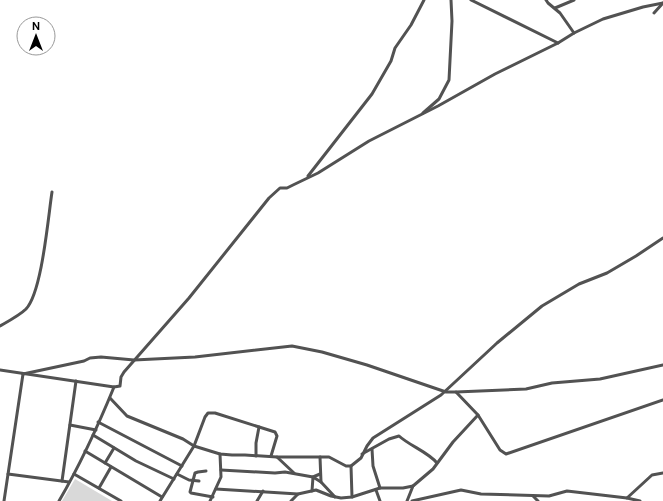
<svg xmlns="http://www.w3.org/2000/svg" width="663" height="501" font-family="'DM Sans',sans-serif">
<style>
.green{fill:#d9d9d9}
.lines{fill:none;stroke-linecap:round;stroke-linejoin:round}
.minor{stroke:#525252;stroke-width:3}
</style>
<rect width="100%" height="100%" fill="#fff"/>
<path class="green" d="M75 479 112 501H62Z"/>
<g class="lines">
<g class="minor">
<path d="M471 0 558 43"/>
<path d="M546 0 548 3 560 13 574 33"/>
<path d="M555 8 574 0"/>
<path d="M654 13 663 3"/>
<path d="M423 113 439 99 449 80 452 21 451 0"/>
<path d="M308 176 372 94 391 61 395 48 411 25 424 0"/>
<path d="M0 326C7 322 20 315 26 309 42 292 48 218 52 192"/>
<path d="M0 370 114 387"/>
<path d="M23 374 84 361 90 358 101 357 134 360 195 357 292 346 322 352 367 365 446 392H456L526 389 552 383 600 379 663 365"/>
<path d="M456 392 478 415 500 450 506 454 663 400"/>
<path d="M110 398 127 416 183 439 194 446 220 454 232 455H245L277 457 294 473"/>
<path d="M98 422 182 466"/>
<path d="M70 425 96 430"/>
<path d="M93 435 136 461 174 479"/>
<path d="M372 449 373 466 380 488"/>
<path d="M85 451 162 497"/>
<path d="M362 454 389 439 399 436C410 446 428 452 437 463"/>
<path d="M256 456V443L259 427"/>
<path d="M277 457H329L346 466H351L361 458 367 446 373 438 441 395 497 343 542 306 579 284 607 273 636 256 663 238"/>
<path d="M320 457 321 482 335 497"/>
<path d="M105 463 114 448"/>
<path d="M351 466 352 497"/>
<path d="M221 470 275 473 285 472 313 477 320 474"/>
<path d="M206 471 198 472 195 473 190 492 191 493 213 497"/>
<path d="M8 474 69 482"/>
<path d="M74 474 121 501"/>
<path d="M177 474 189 480 199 481"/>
<path d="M62 481 76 381"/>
<path d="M99 488 111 467"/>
<path d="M216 489 298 494 316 490 331 496 341 498 352 497 380 488H403L413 486"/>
<path d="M376 490 380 501"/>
<path d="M312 491 313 477 321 482"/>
<path d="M533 496 538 501"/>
<path d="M627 498 640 501"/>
<path d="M4 501 23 374"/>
<path d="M59 501C80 465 98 426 114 387L120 386 121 377 124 372 189 298 269 198 280 188H287L293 185 318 173 369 141 438 106 495 74 558 43 574 33 603 19 643 7 663 3"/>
<path d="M160 501 194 446 205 417 208 413H215L275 432 277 436 271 456"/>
<path d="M210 501 221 477 220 454"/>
<path d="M257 501 263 491"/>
<path d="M291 501 298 494"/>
<path d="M407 501 413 486 433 469 453 442 478 415"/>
<path d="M412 501 461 490 481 494 549 496 567 491 627 498 652 475 663 473"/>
</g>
</g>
<g transform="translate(36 36)"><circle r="19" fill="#ffffff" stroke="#999999"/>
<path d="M0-3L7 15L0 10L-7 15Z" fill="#000000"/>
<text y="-6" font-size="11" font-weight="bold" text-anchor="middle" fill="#000000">N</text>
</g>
</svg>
